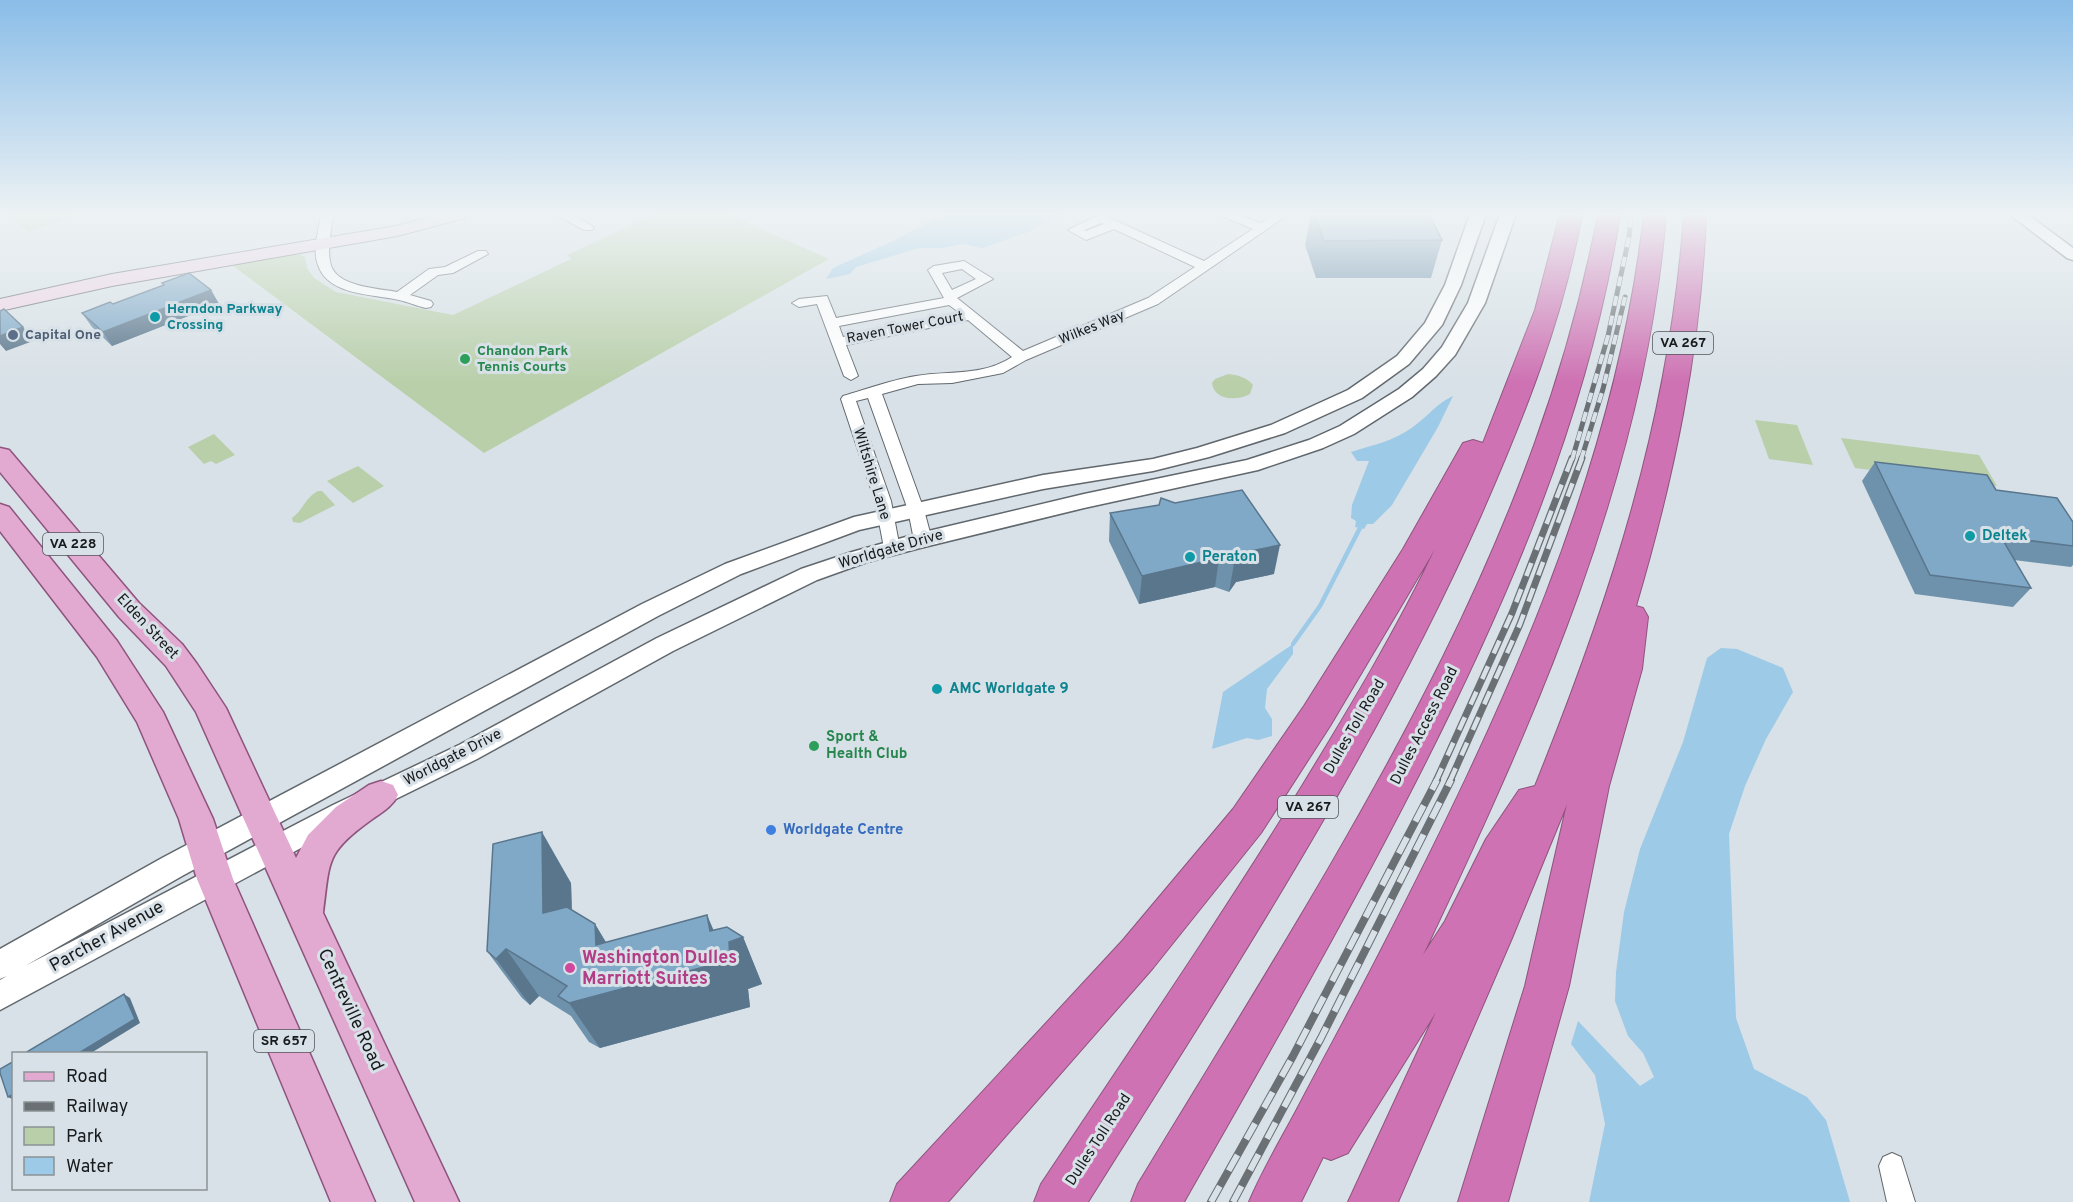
<svg xmlns="http://www.w3.org/2000/svg" width="2073" height="1202" font-family="Overpass,sans-serif">
<style>
.green{fill:#b9cfaa}
.water{fill:#9dcae7}
.lines{fill:none;stroke-linecap:round;stroke-linejoin:round}
.stream{stroke:#9dcae7;stroke-width:4.5}
.minor-casing{stroke:#60676d;stroke-width:2}
.tertiary-casing{stroke:#60676d;stroke-width:3}
.secondary-casing{stroke:#60676d;stroke-width:2}
.primary-casing{stroke:#8e547e;stroke-width:3}
.motorway-casing{stroke:#8e547e;stroke-width:2}
.minor{fill:#fff;fill-rule:evenodd}
.tertiary{fill:#fff;fill-rule:evenodd}
.secondary{fill:#f0d5e8;fill-rule:evenodd}
.primary{fill:#e2aad1;fill-rule:evenodd}
.motorway{fill:#ce72b3;fill-rule:evenodd}
.rail-far2-casing{stroke:#6a7074;stroke-width:5}
.rail-far1-casing{stroke:#6a7074;stroke-width:7}
.rail-casing{stroke:#6a7074;stroke-width:8}
.rail-far2{stroke:#d8e1e7;stroke-width:4;stroke-dasharray:10;stroke-linecap:butt}
.rail-far1{stroke:#d8e1e7;stroke-width:4.5;stroke-dasharray:14;stroke-linecap:butt}
.rail{stroke:#d8e1e7;stroke-width:6;stroke-dasharray:18;stroke-linecap:butt}
.wall{fill:#6e91ac}
.shaded-wall{fill:#5a768c}
.building{fill:#80a9c8;stroke:#5a768c;stroke-width:1.5}
.culture-dot{fill:#0f9aa8;stroke:#d8e1e7;stroke-width:2}
.service-dot{fill:#5c6f8a;stroke:#d8e1e7;stroke-width:2}
.leisure-dot{fill:#2e9e5b;stroke:#d8e1e7;stroke-width:2}
.shop-dot{fill:#3f7fe0;stroke:#d8e1e7;stroke-width:2}
.hotel-dot{fill:#d1479c;stroke:#d8e1e7;stroke-width:2}
.labels{text-anchor:middle;dominant-baseline:central;stroke-width:6;stroke-linejoin:round;paint-order:stroke}
.far-culture-label{font-size:14px;font-weight:bold;fill:#0d838f;stroke:#d8e1e7;text-anchor:start}
.far-street-label{font-size:14px;fill:#181b1d;stroke:#d8e1e7}
.far-service-label{font-size:14px;font-weight:bold;fill:#4e5e75;stroke:#d8e1e7;text-anchor:start}
.shield{fill:#d8e1e7;stroke:#52565a;stroke-width:1.5}
.shield-label{font-size:14px;font-weight:bold;fill:#181b1d}
.far-leisure-label{font-size:14px;font-weight:bold;fill:#27864d;stroke:#d8e1e7;text-anchor:start}
.street-label{font-size:15px;fill:#181b1d;stroke:#d8e1e7}
.culture-label{font-size:15px;font-weight:bold;fill:#0d838f;stroke:#d8e1e7;text-anchor:start}
.leisure-label{font-size:15px;font-weight:bold;fill:#27864d;stroke:#d8e1e7;text-anchor:start}
.shop-label{font-size:15px;font-weight:bold;fill:#366cbe;stroke:#d8e1e7;text-anchor:start}
.near-street-label{font-size:18px;fill:#181b1d;stroke:#d8e1e7}
.near-hotel-label{font-size:18px;font-weight:bold;fill:#b23c85;stroke:#d8e1e7;text-anchor:start}
</style>
<rect width="100%" height="100%" fill="#d8e1e7"/>
<g class="green">
<path d="M7 214H81L28 232Z"/>
<path d="M655 214H728L829 259 484 453 232 265 299 254 305 257 307 268 314 278 336 292 453 315 571 259 567 255Z"/>
<path d="M1228 374C1238 375 1246 377 1253 385L1250 394C1238 401 1214 401 1212 383L1215 379Z"/>
<path d="M1755 420 1797 425 1813 465 1769 459Z"/>
<path d="M214 434 235 455 216 464 211 461 204 464 188 447Z"/>
<path d="M1841 438 1979 455 1997 486 1855 468Z"/>
<path d="M358 466 384 486 353 503 327 481Z"/>
<path d="M318 491H322L335 505 300 523 293 522 292 518C303 510 305 498 318 491Z"/>
</g>
<g class="water">
<path d="M945 214H1064L1035 227 1031 231 983 248 963 244 942 248H919L856 267 850 274 826 279 833 268 893 241Z"/>
<path d="M1453 396 1438 427 1392 505 1373 524H1367L1364 529 1355 527 1356 521 1351 518 1352 505 1369 461H1357L1351 452C1373 445 1394 441 1413 427 1427 417 1437 403 1453 396Z"/>
<path d="M1293 644V654L1267 689 1265 708 1272 719V736L1258 740 1247 738 1212 749 1223 692Z"/>
<path d="M1721 648 1737 649 1783 668 1793 692 1766 739 1745 786 1729 834 1736 1018 1754 1069 1807 1097 1826 1120 1850 1202H1589L1605 1124 1595 1075 1571 1044 1578 1021 1640 1086 1654 1077 1643 1053 1628 1036 1615 1001 1616 972 1624 912 1640 849 1683 742 1707 658Z"/>
</g>
<g class="lines">
<path class="stream" d="M1293 644 1320 606 1360 528"/>
<defs>
<g id="minor">
<path d="M321 214H333C332 229 327 245 330 261 333 287 377 288 397 292L429 269 445 267 478 251H486L488 254 453 273 438 275 410 295 431 301 433 304 431 307 426 308C417 306 408 302 399 300 374 294 328 296 318 265 312 250 319 230 321 214Z"/>
<path d="M555 214H571L594 227 592 230H584Z"/>
<path d="M1101 214 1204 261 1253 229 1217 214H1234L1261 223 1275 214H1289L1158 304 1026 360 1003 373 952 383 918 384 882 394 924 510 932 540 929 544H917L914 540 908 510 868 398 856 401 891 501 900 549 897 553H885L875 501 841 399 843 396C867 389 891 380 916 376 950 370 981 377 1012 357L968 320 846 345 858 376 851 380 844 376 817 304 799 307 792 303 799 299 827 296 836 318 944 298 928 270 934 266 964 261 993 279 957 298 1023 351 1148 298 1195 267 1114 229 1086 240 1068 230ZM1101 223 1104 224 1086 231 1084 230ZM962 269 976 279 952 290 942 273ZM949 305 960 313 843 337 839 326Z"/>
<path d="M1892 1153 1901 1157 1915 1202H1887L1879 1166 1883 1157Z"/>
</g>
<g id="tertiary">
<path d="M1470 214H1486L1461 285 1442 325 1409 364 1362 398 1285 433 1209 457 1153 471 1043 489 859 530 741 574 658 616 182 876 25 966 333 805 459 745 657 638 801 569 852 552 920 533 1084 494 1247 460 1309 440 1340 426 1399 389 1423 369 1442 347 1468 303 1500 214H1516L1485 303 1455 355 1436 376 1412 397 1354 434 1323 448 1258 470 1084 508 920 548 867 562 817 580 673 651 477 759 351 821 0 1010V980L7 976 0 979V949L162 858 642 604 725 564 854 517 1043 475 1153 459 1197 448 1271 425 1348 390 1397 356 1425 323 1445 285Z"/>
<path d="M2009 214H2027L2073 248V260L2067 258Z"/>
</g>
<path id="secondary" d="M441 214H469L466 218 397 236 112 286 0 311V299L112 274 396 226Z"/>
<g id="primary">
<path d="M0 448 9 450 139 603 182 644 197 664 226 708 296 858 308 835 336 807 369 785 381 781 393 785 398 795C392 807 382 812 371 820 325 853 330 861 323 913L459 1202H415L196 712 166 666 119 617 0 472Z"/>
<path d="M0 504 9 507 117 641 163 712 213 819 233 879 375 1202H331L197 879 179 819 137 722 97 657 0 531Z"/>
</g>
<g id="motorway">
<path d="M1560 214H1582C1563 319 1524 417 1481 515 1374 756 1228 979 1088 1202H1034L1041 1184C1129 1052 1219 921 1302 786 1349 709 1396 631 1435 549L1330 726 1261 833 1153 968 948 1202H890L897 1184 1123 940 1233 809 1304 706 1403 549 1463 443 1473 440 1483 443 1535 310Z"/>
<path d="M1598 214H1620C1589 413 1509 598 1418 777 1345 921 1264 1061 1184 1202H1131L1138 1184C1322 878 1531 571 1598 214Z"/>
<path d="M1644 214H1666C1645 475 1534 721 1423 955L1445 921 1486 839 1519 790 1535 786C1611 598 1670 417 1684 214H1706C1701 349 1674 477 1636 606L1643 608 1648 617 1642 669 1609 786 1569 986 1508 1202H1458L1525 986 1567 804 1512 938 1398 1202H1348L1436 1012 1348 1153 1331 1160 1323 1157 1301 1202H1249C1262 1171 1280 1141 1296 1111 1323 1059 1352 1007 1379 954 1498 722 1615 476 1644 214Z"/>
</g>
</defs>
<use href="#minor" class="minor-casing"/>
<use href="#tertiary" class="tertiary-casing"/>
<use href="#secondary" class="secondary-casing"/>
<use href="#primary" class="primary-casing"/>
<use href="#motorway" class="motorway-casing"/>
<use href="#minor" class="minor"/>
<use href="#tertiary" class="tertiary"/>
<use href="#secondary" class="secondary"/>
<use href="#primary" class="primary"/>
<use href="#motorway" class="motorway"/>
<defs>
<g id="rail-far2">
<path d="M1572 460 1608 336 1629 237 1631 214"/>
<path d="M1581 460 1603 389 1625 297"/>
</g>
<g id="rail-far1">
<path d="M1436 781 1512 613 1572 458"/>
<path d="M1450 781 1520 624 1582 458"/>
</g>
<g id="rail">
<path d="M1211 1202 1293 1056 1437 780"/>
<path d="M1233 1202 1321 1038 1451 780"/>
</g>
</defs>
<use href="#rail-far2" class="rail-far2-casing"/>
<use href="#rail-far1" class="rail-far1-casing"/>
<use href="#rail" class="rail-casing"/>
<use href="#rail-far2" class="rail-far2"/>
<use href="#rail-far1" class="rail-far1"/>
<use href="#rail" class="rail"/>
</g>
<g class="wall">
<path d="M1311 214H1429L1442 240 1431 278H1316L1305 245Z"/>
<path d="M162 283 211 290 219 304 112 346 92 327 82 313 113 304 164 285Z"/>
<path d="M1875 462 1996 490 2073 522V565L2071 567 2014 560 2031 588 2013 607 1915 594 1862 481Z"/>
<path d="M1110 513 1274 574 1236 582 1229 592 1215 587 1139 604 1109 541Z"/>
<path d="M571 883 572 910 595 924 606 942 714 930 743 937 762 984 748 989 750 1007 600 1048 589 1042 571 1016 539 996 530 1005 522 998 487 951Z"/>
</g>
<g class="shaded-wall">
<path d="M211 290 219 304 112 346 103 332Z"/>
<path d="M23 327 33 341 6 351 0 344V336Z"/>
<path d="M1280 545 1274 574 1236 582 1229 592 1234 564 1241 553Z"/>
<path d="M1219 558 1215 587 1139 604 1142 576Z"/>
<path d="M542 832 571 883 573 962 543 913Z"/>
<path d="M707 915 727 961 729 942 743 937 762 984 748 989 750 1007 600 1048 569 1003 596 945 595 924 623 972Z"/>
<path d="M506 949 539 996 530 1005 496 959Z"/>
<path d="M124 994 130 998 140 1023 91 1053H79Z"/>
<path d="M14 1094V1100L8 1097Z"/>
</g>
<g class="building">
<path d="M1314 214H1429L1442 240 1324 241Z"/>
<path d="M189 273 211 290 103 332 82 313 110 302 113 304 164 285 162 283Z"/>
<path d="M4 309 23 327 0 336V311Z"/>
<path d="M1875 462 1987 475 1996 490 2057 498 2073 522V546L2001 537 2031 588 1930 575Z"/>
<path d="M1242 490 1280 545 1241 553 1234 564 1219 558 1142 576 1110 513 1159 505 1161 498 1175 503Z"/>
<path d="M542 832 543 913 567 907 595 924 596 945 707 915 710 931 727 927 743 937 729 942 730 960 569 1003 558 996 567 986 506 949 496 959 487 951 493 844Z"/>
<path d="M124 994 135 1019 79 1053H25Z"/>
<path d="M14 1061V1094L8 1097 0 1073V1069Z"/>
</g>
<linearGradient id="sky" x2="0" y2="1"><stop stop-color="#8abde8"/><stop offset="0.56" stop-color="#edf2f4"/><stop offset="1" stop-color="#edf2f4" stop-opacity="0"/></linearGradient>
<rect width="2073" height="382" fill="url(#sky)"/>
<g class="culture-dot">
<circle cx="155" cy="317" r="6"/>
<circle cx="1970" cy="536" r="6"/>
<circle cx="1190" cy="557" r="6"/>
<circle cx="937" cy="689" r="6"/>
</g>
<circle class="service-dot" cx="13" cy="335" r="6"/>
<g class="leisure-dot">
<circle cx="465" cy="359" r="6"/>
<circle cx="814" cy="746" r="6"/>
</g>
<circle class="shop-dot" cx="771" cy="830" r="6"/>
<circle class="hotel-dot" cx="570" cy="968" r="6"/>
<g class="labels">
<g class="far-culture-label">
<text x="167" y="309">Herndon Parkway<tspan x="167" dy="16">Crossing</tspan></text>
</g>
<g class="far-street-label">
<text transform="translate(905 328) rotate(-11)">Raven Tower Court</text>
<text transform="translate(1092 328) rotate(-22)">Wilkes Way</text>
</g>
<g class="far-service-label">
<text x="25" y="335">Capital One</text>
</g>
<g class="shield">
<rect x="1653" y="332" width="60" height="22" rx="4.5"/>
<rect x="43" y="533" width="60" height="22" rx="4.5"/>
<rect x="1278" y="796" width="60" height="22" rx="4.5"/>
<rect x="254" y="1030" width="60" height="22" rx="4.5"/>
</g>
<g class="shield-label">
<text x="1683" y="343">VA 267</text>
<text x="73" y="544">VA 228</text>
<text x="1308" y="807">VA 267</text>
<text x="284" y="1041">SR 657</text>
</g>
<g class="far-leisure-label">
<text x="477" y="351">Chandon Park<tspan x="477" dy="16">Tennis Courts</tspan></text>
</g>
<g class="street-label">
<text transform="translate(871 474) rotate(73)">Wiltshire Lane</text>
<text transform="translate(891 550) rotate(-16)">Worldgate Drive</text>
<text transform="translate(147 627) rotate(47)">Elden Street</text>
<text transform="translate(1425 726) rotate(-63)">Dulles Access Road</text>
<text transform="translate(1355 727) rotate(-60)">Dulles Toll Road</text>
<text transform="translate(453 758) rotate(-27)">Worldgate Drive</text>
<text transform="translate(1099 1140) rotate(-57)">Dulles Toll Road</text>
</g>
<g class="culture-label">
<text x="1982" y="536">Deltek</text>
<text x="1202" y="557">Peraton</text>
<text x="949" y="689">AMC Worldgate 9</text>
</g>
<g class="leisure-label">
<text x="826" y="737">Sport &amp;<tspan x="826" dy="17">Health Club</tspan></text>
</g>
<g class="shop-label">
<text x="783" y="830">Worldgate Centre</text>
</g>
<g class="near-street-label">
<text transform="translate(107 937) rotate(-29)">Parcher Avenue</text>
<text transform="translate(350 1010) rotate(65)">Centreville Road</text>
</g>
<g class="near-hotel-label">
<text x="582" y="958">Washington Dulles<tspan x="582" dy="21">Marriott Suites</tspan></text>
</g>
</g>
<rect x="12" y="1052" width="195" height="138" fill="#d8e1e7" stroke="#8b9296" stroke-width="1.5"/>
<rect x="24" y="1072" width="30" height="9" fill="#e2aad1" stroke="#8b9296" stroke-width="1.5"/>
<text x="66" y="1082" font-size="18" fill="#181b1d">Road</text>
<rect x="24" y="1102" width="30" height="9" fill="#6a7074" stroke="#8b9296" stroke-width="1.5"/>
<text x="66" y="1112" font-size="18" fill="#181b1d">Railway</text>
<rect x="24" y="1127" width="30" height="18" fill="#b9cfaa" stroke="#8b9296" stroke-width="1.5"/>
<text x="66" y="1142" font-size="18" fill="#181b1d">Park</text>
<rect x="24" y="1157" width="30" height="18" fill="#9dcae7" stroke="#8b9296" stroke-width="1.5"/>
<text x="66" y="1172" font-size="18" fill="#181b1d">Water</text>
</svg>
